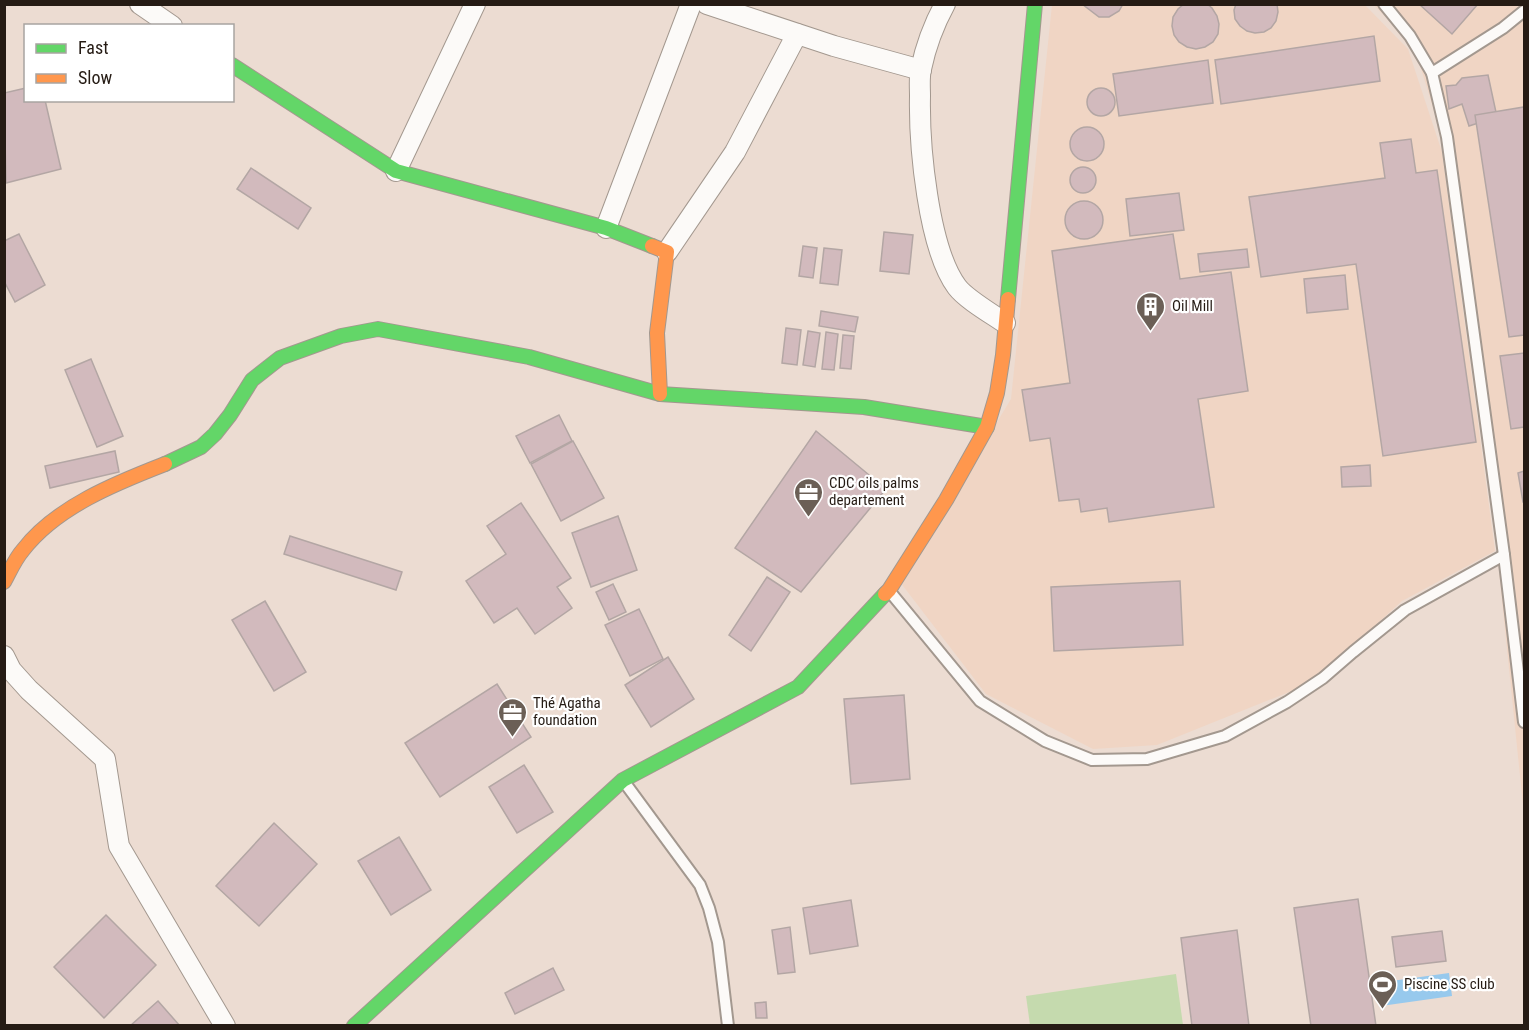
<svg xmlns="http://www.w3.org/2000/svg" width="1529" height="1030" font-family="'Roboto Condensed',sans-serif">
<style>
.built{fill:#f0d5c4}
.green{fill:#c5daae}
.water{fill:#97c9ed}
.building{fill:#d2babd;stroke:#b3a6a4;stroke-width:1.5}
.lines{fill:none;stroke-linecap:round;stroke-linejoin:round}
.lane-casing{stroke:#a3988f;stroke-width:14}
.street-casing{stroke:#a3988f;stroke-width:22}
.fast-casing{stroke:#a3988f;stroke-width:16}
.slow-casing{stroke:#a3988f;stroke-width:16}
.lane{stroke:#fcfaf8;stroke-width:10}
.street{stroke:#fcfaf8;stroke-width:20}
.fast{stroke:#63d668;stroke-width:14}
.slow{stroke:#ff974d;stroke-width:14}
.labels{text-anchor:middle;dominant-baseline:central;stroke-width:4.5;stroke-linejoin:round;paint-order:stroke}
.poi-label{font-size:15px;fill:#251b14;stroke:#fff;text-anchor:start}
</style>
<rect width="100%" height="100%" fill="#ecdcd2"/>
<g class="built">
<path d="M1052 5H1365L1408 49 1442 152 1495 551 1402 601 1314 682 1157 745 1093 749 986 694 900 582 1011 399Z"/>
<path d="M1374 5H1524V815L1483 414 1442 136 1414 46Z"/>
</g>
<path class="green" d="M1176 974 1183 1025H1030L1026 996Z"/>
<path class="water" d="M1449 973 1452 996 1381 1006 1377 983Z"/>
<g class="building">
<path d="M1082 4H1123L1119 11 1109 17H1099Z"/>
<path d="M1184 4H1207L1212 8 1217 16 1219 24 1218 34 1213 42 1205 47 1196 49 1187 47 1179 42 1174 35 1172 26 1173 17 1178 9Z"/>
<path d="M1236 4H1277L1278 12 1276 21 1271 28 1264 32 1255 33 1247 31 1240 26 1235 19 1234 10Z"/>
<path d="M1419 4H1478L1452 34Z"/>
<path d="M1374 36 1380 81 1221 104 1215 60Z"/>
<path d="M1208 60 1213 103 1119 116 1113 74Z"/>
<path d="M1488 75 1497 117 1469 126 1462 104 1449 109 1446 86 1456 85 1462 78Z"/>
<path d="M26 88V100H45L61 169 6 183 4 93Z"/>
<circle cx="1101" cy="102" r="14"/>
<path d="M1524 107V335L1509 337 1475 115Z"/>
<circle cx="1087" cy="144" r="17"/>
<path d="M1411 139 1416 173 1437 170 1476 442 1383 456 1356 264 1261 277 1249 197 1385 178 1380 143Z"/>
<circle cx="1083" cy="180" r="13"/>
<path d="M251 168 311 208 298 229 237 189Z"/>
<path d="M1179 193 1184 230 1130 236 1126 199Z"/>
<circle cx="1084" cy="220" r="19"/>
<path d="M884 232 913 235 909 274 880 271Z"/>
<path d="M19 234 45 285 15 302 4 281V241Z"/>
<path d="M1173 234 1180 279 1231 272 1248 391 1198 399 1214 507 1109 522 1107 508 1081 512 1079 499 1059 501 1050 438 1030 441 1022 390 1070 383 1052 251Z"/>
<path d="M803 246 817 248 813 278 799 276Z"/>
<path d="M824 248 842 250 838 285 820 283Z"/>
<path d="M1247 249 1249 267 1200 272 1198 254Z"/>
<path d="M1345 275 1348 309 1307 313 1304 279Z"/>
<path d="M821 311 858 317 855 332 819 326Z"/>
<path d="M786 328 801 330 797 365 782 363Z"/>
<path d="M808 331 820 333 815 367 803 365Z"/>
<path d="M826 332 838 334 834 370 822 369Z"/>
<path d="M843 335 854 336 851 369 840 368Z"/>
<path d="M1524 353V427L1511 429 1500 356Z"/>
<path d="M91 359 123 436 97 447 65 370Z"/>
<path d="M559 415 572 441 530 463 516 436Z"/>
<path d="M816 431 886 489 801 592 735 548Z"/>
<path d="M573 441 604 498 561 521 531 464Z"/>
<path d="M115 451 119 472 50 488 45 466Z"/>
<path d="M1370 465 1371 486 1342 487 1341 467Z"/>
<path d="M1524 471V502H1523L1518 473Z"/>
<path d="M521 503 571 578 557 587 572 608 535 634 517 608 494 623 466 581 506 554 487 526Z"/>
<path d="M618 516 637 570 591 587 572 533Z"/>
<path d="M290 536 402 572 396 590 284 554Z"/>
<path d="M767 577 790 592 751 651 729 635Z"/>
<path d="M1180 581 1183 645 1054 651 1051 587Z"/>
<path d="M613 584 626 612 609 620 596 592Z"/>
<path d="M265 601 306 672 274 691 232 620Z"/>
<path d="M639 609 663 659 630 676 605 625Z"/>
<path d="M668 657 694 699 651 727 625 685Z"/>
<path d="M497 684 531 737 440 797 405 743Z"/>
<path d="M904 695 910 779 851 784 844 699Z"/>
<path d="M524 765 553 812 517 833 489 787Z"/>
<path d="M274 823 317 864 259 926 216 886Z"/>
<path d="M399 837 431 890 391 915 358 861Z"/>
<path d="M1358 899 1376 1026H1311L1294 908Z"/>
<path d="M851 900 858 946 810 954 803 908Z"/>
<path d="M106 915 156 965 104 1018 54 967Z"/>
<path d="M790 927 795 972 778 974 772 930Z"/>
<path d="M1237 930 1249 1026H1192L1181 938Z"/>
<path d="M1442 931 1446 961 1396 967 1392 937Z"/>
<path d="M553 968 564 990 515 1014 505 993Z"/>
<path d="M158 1001 180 1026H130Z"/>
<path d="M766 1002 767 1018H756L755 1003Z"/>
</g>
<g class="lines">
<defs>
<g id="lane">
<path d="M1384 4 1410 36 1432 73 1447 137 1504 555 1524 722"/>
<path d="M1432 73 1503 28 1524 11"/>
<path d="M891 593 980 701 1045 741 1092 760 1147 759 1225 736 1287 702 1323 678 1353 652 1405 610 1504 555"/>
<path d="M625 783 700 885 709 908 718 942 728 1026"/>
</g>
<g id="street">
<path d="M140 4 172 26"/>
<path d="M707 4 834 46 921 70"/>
<path d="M945 4C933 26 926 45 921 69 919 77 920 87 920 96 919 145 928 248 957 287 966 299 992 314 1005 323"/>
<path d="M396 171 475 4"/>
<path d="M606 228 691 4"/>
<path d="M667 252 735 152 797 34"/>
<path d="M4 656 11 670 29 690 105 759 119 846 225 1026"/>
</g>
<g id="fast">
<path d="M232 65 396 171 606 228 652 246"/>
<path d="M1008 299 1035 4"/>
<path d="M165 464 201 447 215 434 230 415 252 380 280 358 341 336 378 329 529 357 660 394 864 407 987 427"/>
<path d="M354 1026 623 780 798 687 885 594"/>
</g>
<g id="slow">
<path d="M652 246 667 252 657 333 660 394"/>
<path d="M4 582C10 571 15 559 23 550 56 507 116 483 165 464"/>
<path d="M885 594 889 590 946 500 987 427 997 393 1003 355 1008 299"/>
</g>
</defs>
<use href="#lane" class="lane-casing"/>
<use href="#street" class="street-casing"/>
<use href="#fast" class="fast-casing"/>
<use href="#slow" class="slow-casing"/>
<use href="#lane" class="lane"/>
<use href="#street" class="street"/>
<use href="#fast" class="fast"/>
<use href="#slow" class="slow"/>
</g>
<defs>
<symbol id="building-pin" viewBox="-11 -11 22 30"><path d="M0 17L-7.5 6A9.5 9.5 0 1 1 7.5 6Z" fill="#6b5f56" stroke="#fff"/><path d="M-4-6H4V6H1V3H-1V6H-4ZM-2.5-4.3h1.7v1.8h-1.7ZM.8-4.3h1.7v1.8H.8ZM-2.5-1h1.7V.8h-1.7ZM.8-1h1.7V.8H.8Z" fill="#fff"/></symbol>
<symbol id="office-pin" viewBox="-11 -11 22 30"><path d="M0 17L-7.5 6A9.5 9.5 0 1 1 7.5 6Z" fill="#6b5f56" stroke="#fff"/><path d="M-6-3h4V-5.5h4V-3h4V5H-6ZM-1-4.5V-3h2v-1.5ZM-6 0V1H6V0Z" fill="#fff"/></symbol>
<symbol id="stadium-pin" viewBox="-11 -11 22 30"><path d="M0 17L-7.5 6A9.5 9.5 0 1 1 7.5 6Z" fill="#6b5f56" stroke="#fff"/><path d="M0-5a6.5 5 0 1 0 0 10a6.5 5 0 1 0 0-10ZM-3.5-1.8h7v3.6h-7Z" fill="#fff"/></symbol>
</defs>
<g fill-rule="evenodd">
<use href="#building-pin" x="1134" y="290" width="33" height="45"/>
<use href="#office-pin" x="792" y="476" width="33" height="45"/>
<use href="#office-pin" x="496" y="696" width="33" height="45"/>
<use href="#stadium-pin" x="1366" y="968" width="33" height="45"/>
</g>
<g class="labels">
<g class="poi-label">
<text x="1172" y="306">Oil Mill</text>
<text x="829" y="483">CDC oils palms<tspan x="829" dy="17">departement</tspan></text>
<text x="533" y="703">Thé Agatha<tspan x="533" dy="17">foundation</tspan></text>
<text x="1404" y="984">Piscine SS club</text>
</g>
</g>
<rect width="1529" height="1030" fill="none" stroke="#251b14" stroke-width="12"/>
<rect x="24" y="24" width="210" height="78" fill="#ffffff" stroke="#a8a4a1" stroke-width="1.5"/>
<rect x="36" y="44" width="30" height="9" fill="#63d668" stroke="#a8a4a1" stroke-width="1.5"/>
<text x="78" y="54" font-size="18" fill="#251b14">Fast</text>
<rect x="36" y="74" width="30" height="9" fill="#ff974d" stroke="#a8a4a1" stroke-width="1.5"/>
<text x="78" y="84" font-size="18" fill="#251b14">Slow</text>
</svg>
